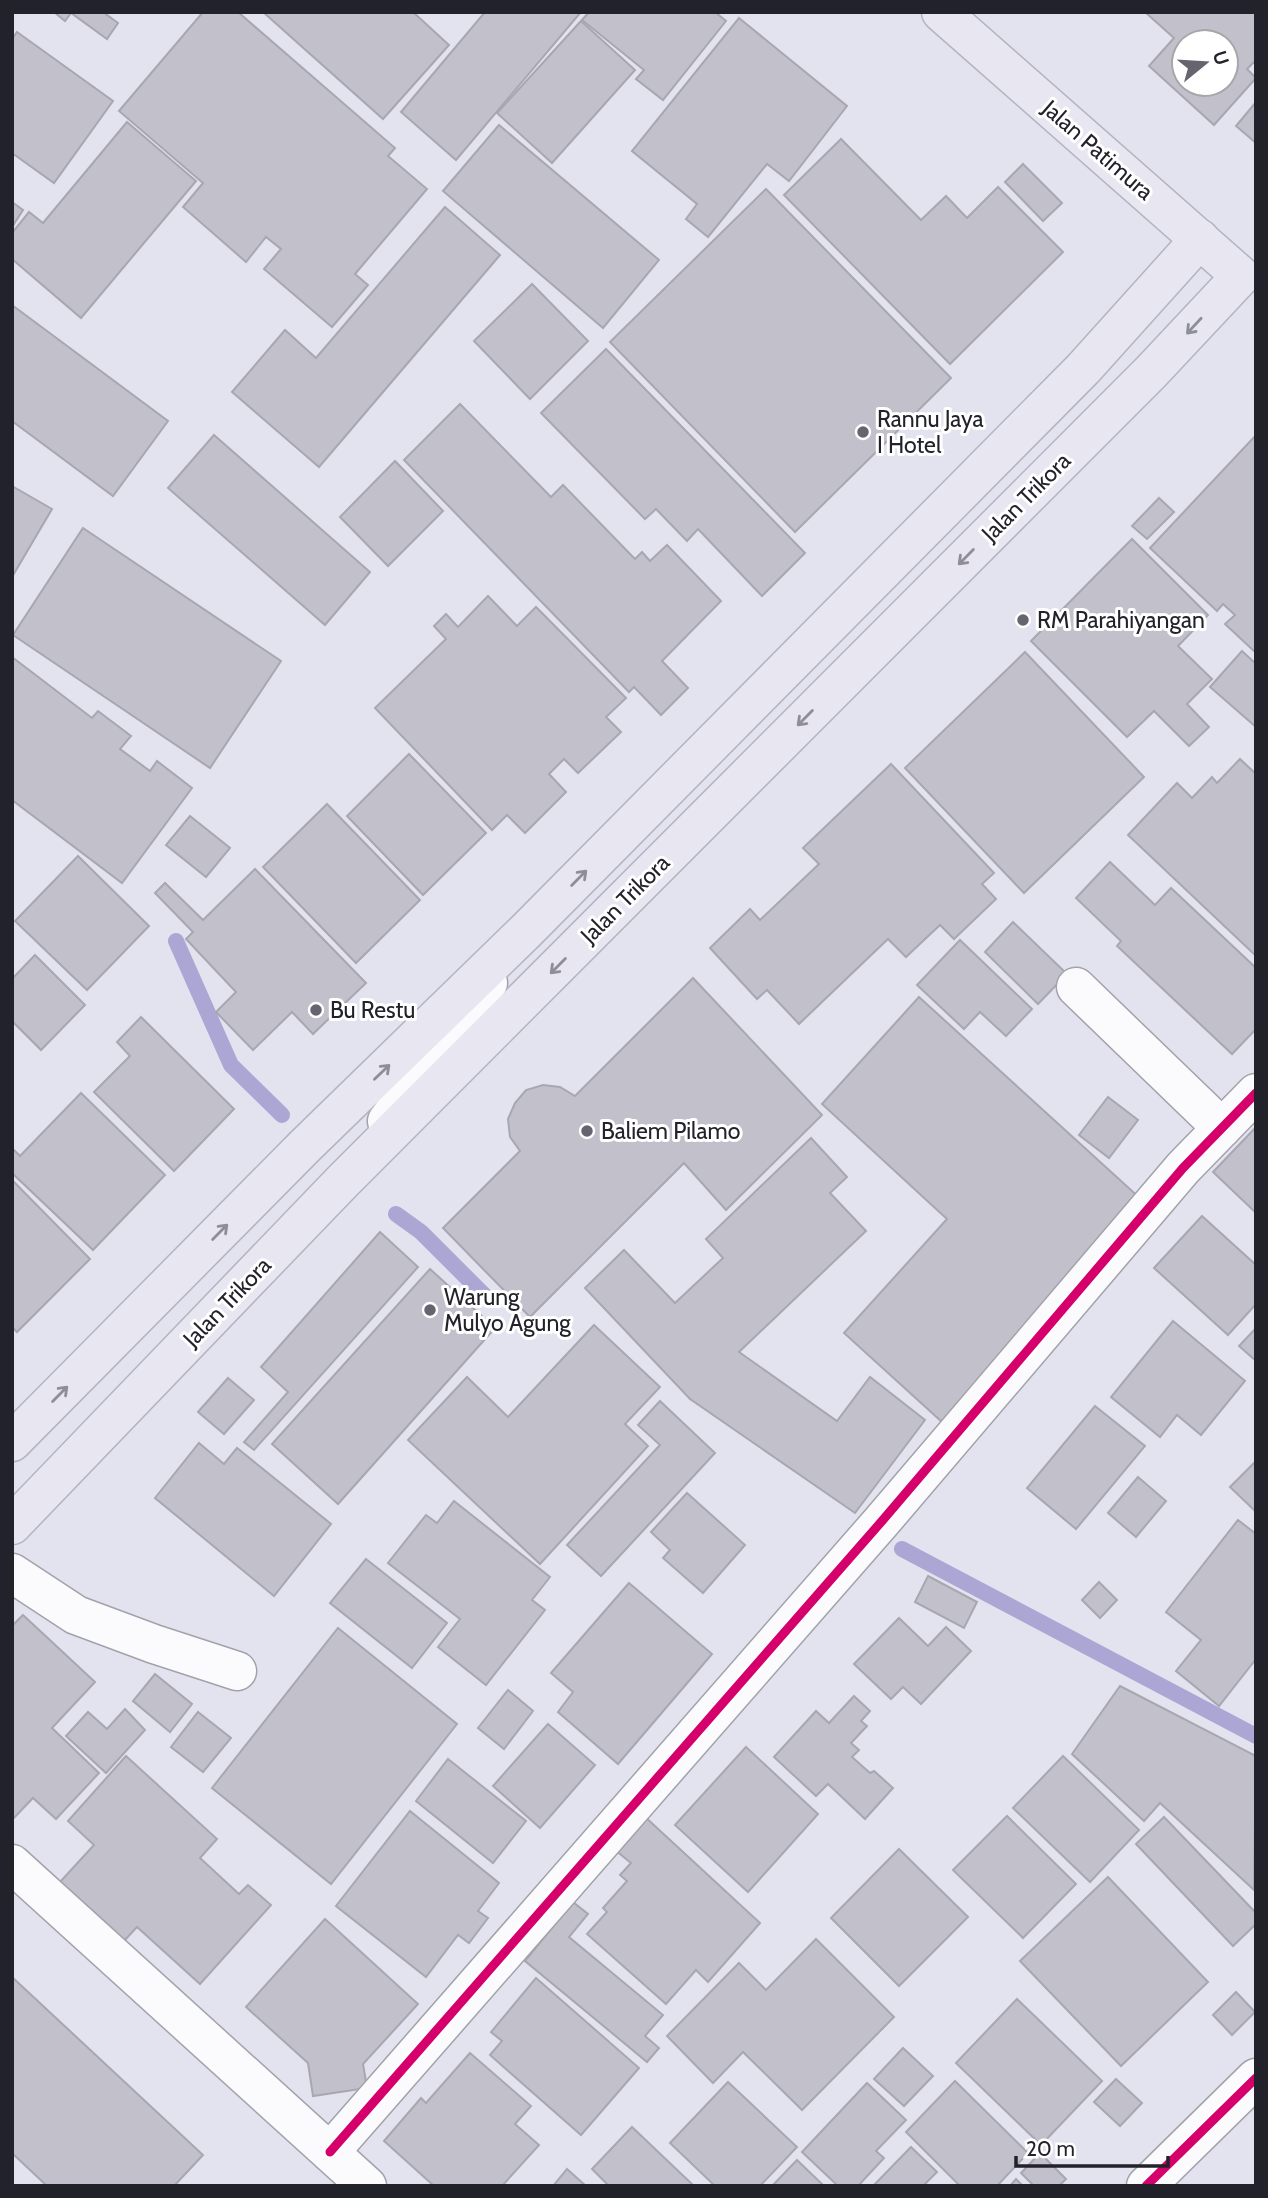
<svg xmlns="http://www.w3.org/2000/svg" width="1268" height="2198" font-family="Cabin,sans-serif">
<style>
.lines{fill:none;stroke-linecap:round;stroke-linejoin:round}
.stream{stroke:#aca6d4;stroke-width:16}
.building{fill:#c2c1cb;stroke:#a8a7b1;stroke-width:2;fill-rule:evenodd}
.minor-casing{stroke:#a3a2ab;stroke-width:41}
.highway-casing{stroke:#b4b3c1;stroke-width:41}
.minor{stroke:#fbfbfd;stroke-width:38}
.highway{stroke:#e7e6f1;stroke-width:38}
.cycleway-casing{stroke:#fff;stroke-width:13}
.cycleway{stroke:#d6006c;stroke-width:9}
.oneway{stroke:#8e8e97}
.poi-dot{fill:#66656f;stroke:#fff;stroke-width:2.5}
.labels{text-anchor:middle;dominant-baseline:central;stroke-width:6;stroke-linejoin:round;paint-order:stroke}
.street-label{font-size:23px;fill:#22222a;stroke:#fff}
.poi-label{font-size:23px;fill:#22222a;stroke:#fff;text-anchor:start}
</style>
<rect width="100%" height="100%" fill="#e3e2ef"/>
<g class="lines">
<g class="stream">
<path d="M176 941 231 1065 282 1115"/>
<path d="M396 1214 421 1232 488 1299"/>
<path d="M902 1549 1256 1736"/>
</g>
</g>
<g class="building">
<path d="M54 12H103L118 23 107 39 71 13 65 21Z"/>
<path d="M203 12H238L395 148 388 156 427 189 355 274 368 285 332 327 264 269 281 249 266 237 246 262 183 207 203 183 119 111Z"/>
<path d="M263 12H413L449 45 383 119Z"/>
<path d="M485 12H581L456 160 401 112Z"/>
<path d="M589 12H715L726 21 663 100 636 79 644 70 582 20Z"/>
<path d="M1145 12H1256V60L1247 69 1256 78 1214 125 1149 66 1174 38ZM1184 42H1226V84H1184Z"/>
<path d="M739 18 847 106 789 181 767 164 708 237 686 219 697 204 632 151Z"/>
<path d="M581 21 635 70 552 163 497 113Z"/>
<path d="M17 32 113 101 54 183 12 153V39Z"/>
<path d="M1256 102V143L1236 126Z"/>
<path d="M127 122 196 181 81 318 12 259V233L29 212 43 223Z"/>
<path d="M499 125 659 260 603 328 443 191Z"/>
<path d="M841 139 921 220 946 196 967 218 998 187 1063 252 950 364 784 195Z"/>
<path d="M1023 164 1062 203 1043 221 1005 182Z"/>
<path d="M766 189 951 378 795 532 610 342Z"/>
<path d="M12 202 23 210 12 227Z"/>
<path d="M445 207 500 255 319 467 232 392 285 330 316 358Z"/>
<path d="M532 284 588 341 530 399 474 341Z"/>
<path d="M12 305 168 421 113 496 12 421Z"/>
<path d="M606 349 805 553 762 596 698 529 687 541 656 509 645 519 541 413Z"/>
<path d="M460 404 551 497 563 485 635 559 642 552 650 561 667 545 721 601 662 661 688 688 661 715 634 687 629 692 404 460Z"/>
<path d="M214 435 370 572 325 625 168 488Z"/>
<path d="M1256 435V653L1225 624 1235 615 1223 604 1217 611 1150 548Z"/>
<path d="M395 461 443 511 388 566 340 517Z"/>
<path d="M12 486 52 509 12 577Z"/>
<path d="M1159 498 1174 512 1147 539 1132 526Z"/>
<path d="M83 528 281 661 210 768 13 635Z"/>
<path d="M1132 539 1208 615 1178 646 1212 679 1187 704 1209 727 1189 746 1154 711 1127 737 1031 641Z"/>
<path d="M488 596 517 626 536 607 626 698 606 717 621 732 578 773 564 759 549 774 566 792 525 833 507 815 492 830 375 708 446 639 434 626 446 614 458 627Z"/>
<path d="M1242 651 1256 664V727L1210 687Z"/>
<path d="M1025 652 1144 777 1024 893 905 768Z"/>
<path d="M12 657 92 718 98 711 131 736 120 749 150 771 157 761 192 788 122 883 12 800Z"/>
<path d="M409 754 486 833 423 895 347 816Z"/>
<path d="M1240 759 1256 774V956L1128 835 1177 783 1192 798 1212 777 1217 783Z"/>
<path d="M891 764 994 873 982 884 996 899 954 939 940 925 906 957 888 939 799 1024 767 990 757 999 710 948 750 909 760 920 819 864 803 848Z"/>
<path d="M327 804 420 900 356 963 263 867Z"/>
<path d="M190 816 230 848 206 877 166 845Z"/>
<path d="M78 856 149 926 87 990 15 921Z"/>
<path d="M1110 862 1155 905 1171 888 1256 968V1029L1232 1054 1117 946 1121 941 1076 898Z"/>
<path d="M255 869 366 983 313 1034 292 1012 253 1050 216 1012 236 992 186 939 193 932 155 893 165 883 203 920Z"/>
<path d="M1013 922 1067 974 1038 1004 985 952Z"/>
<path d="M960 940 1032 1009 1006 1036 980 1012 964 1029 917 985Z"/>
<path d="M35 955 85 1005 41 1050 12 1021V979Z"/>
<path d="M693 978 822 1115 726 1210 684 1163 530 1317 443 1228 520 1151 510 1137 508 1119 515 1103 526 1090 543 1085 560 1087 575 1096Z"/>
<path d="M919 997 1142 1200 942 1422 844 1333 947 1219 822 1104Z"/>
<path d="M141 1017 234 1109 174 1171 94 1092 130 1056 117 1042Z"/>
<path d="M81 1093 165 1175 93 1250 12 1173V1151L14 1150 20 1156Z"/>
<path d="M1108 1097 1138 1120 1109 1158 1079 1135Z"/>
<path d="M1256 1127V1213L1213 1172Z"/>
<path d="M811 1138 847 1177 830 1193 866 1231 739 1352 837 1421 870 1377 925 1420 855 1513 690 1399 585 1288 624 1250 675 1303 723 1258 706 1239Z"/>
<path d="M12 1180 90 1259 17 1332 12 1327Z"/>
<path d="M1202 1216 1256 1265V1304L1228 1335 1154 1268Z"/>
<path d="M380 1232 418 1267 254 1450 244 1442 288 1392 261 1367Z"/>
<path d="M430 1269 495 1328 338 1504 272 1444Z"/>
<path d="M1173 1321 1245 1381 1201 1435 1177 1415 1160 1437 1111 1397Z"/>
<path d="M594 1325 660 1387 625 1424 648 1446 540 1564 408 1440 467 1377 508 1417Z"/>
<path d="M1256 1328V1361L1239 1346Z"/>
<path d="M228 1378 254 1400 224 1434 198 1412Z"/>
<path d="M660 1401 715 1453 601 1576 567 1545 660 1445 638 1425Z"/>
<path d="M1095 1406 1145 1446 1076 1529 1027 1488Z"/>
<path d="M199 1443 224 1464 237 1448 331 1524 274 1596 155 1498Z"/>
<path d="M1256 1461V1512L1230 1487Z"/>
<path d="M1138 1477 1166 1501 1136 1537 1108 1513Z"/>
<path d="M687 1493 745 1545 703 1593 663 1558 670 1550 651 1532Z"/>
<path d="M454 1501 550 1577 532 1600 545 1610 486 1685 438 1647 460 1619 388 1563 426 1515 437 1523Z"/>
<path d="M1238 1520 1256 1534V1659L1219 1706 1176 1671 1201 1640 1166 1612Z"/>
<path d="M366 1559 447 1623 412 1668 330 1603Z"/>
<path d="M928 1576 977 1602 964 1628 915 1602Z"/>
<path d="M1099 1582 1117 1600 1100 1618 1082 1600Z"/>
<path d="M629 1583 712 1654 618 1764 558 1712 573 1692 551 1673Z"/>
<path d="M23 1615 95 1682 52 1728 99 1773 56 1819 33 1798 12 1820V1626Z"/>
<path d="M899 1618 928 1646 946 1627 971 1651 921 1704 903 1687 891 1699 854 1664Z"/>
<path d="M338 1628 457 1724 331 1884 212 1788Z"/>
<path d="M155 1674 192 1704 170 1732 133 1701Z"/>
<path d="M1120 1686 1256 1756 1254 1890 1160 1803 1144 1821 1072 1754Z"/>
<path d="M508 1690 533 1711 504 1749 478 1728Z"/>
<path d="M854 1696 870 1711 861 1721 867 1726 851 1743 859 1750 852 1757 870 1773 874 1771 893 1788 865 1819 828 1784 816 1796 774 1757 816 1711 829 1723Z"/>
<path d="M125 1709 145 1730 106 1773 66 1736 88 1712 107 1729Z"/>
<path d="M198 1712 231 1738 203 1772 171 1747Z"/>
<path d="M548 1724 595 1765 540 1828 493 1786Z"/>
<path d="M746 1747 818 1814 748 1892 675 1825Z"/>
<path d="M126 1756 217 1839 200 1858 239 1894 248 1885 271 1905 200 1984 137 1927 124 1941 60 1882 94 1845 68 1821Z"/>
<path d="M1063 1756 1139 1830 1090 1882 1013 1808Z"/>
<path d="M448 1759 526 1821 493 1863 416 1801Z"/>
<path d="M410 1811 499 1883 478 1911 488 1918 469 1943 458 1935 426 1977 336 1906Z"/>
<path d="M643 1815 760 1923 708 1982 696 1970 666 2004 587 1934 607 1912 603 1908 627 1881 620 1875 631 1863 614 1849Z"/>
<path d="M1007 1816 1076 1884 1023 1938 953 1870Z"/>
<path d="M1164 1817 1256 1913V1924L1233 1946 1136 1844Z"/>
<path d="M899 1849 968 1917 899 1986 831 1918Z"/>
<path d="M1108 1877 1208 1982 1121 2066 1020 1961Z"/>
<path d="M573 1902 588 1914 569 1937 663 2015 645 2036 659 2048 647 2062 525 1961Z"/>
<path d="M325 1919 418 2004 363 2064 367 2088 313 2096 308 2063 246 2007Z"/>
<path d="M816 1939 894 2017 802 2110 743 2052 713 2083 667 2036 739 1963 766 1990Z"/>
<path d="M12 1977 203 2155 174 2186H47L12 2153Z"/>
<path d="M536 1978 639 2068 581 2135 490 2055 502 2041 491 2032Z"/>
<path d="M1236 1992 1255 2012 1232 2035 1213 2015Z"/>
<path d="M1017 1999 1102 2081 1041 2145 956 2063Z"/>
<path d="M903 2048 933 2076 904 2106 874 2079Z"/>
<path d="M470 2053 531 2106 515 2124 539 2145 502 2186H434L384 2141 421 2098 426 2103Z"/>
<path d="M1116 2079 1142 2103 1120 2126 1094 2102Z"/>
<path d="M955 2081 1028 2153 997 2186H960L906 2132Z"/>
<path d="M728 2082 797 2147 760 2186H715L670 2143Z"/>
<path d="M867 2083 906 2120 876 2151 884 2158 858 2186H838L802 2152Z"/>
<path d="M632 2127 694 2186H609L592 2169Z"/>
<path d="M911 2147 937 2172 923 2186H873Z"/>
<path d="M1040 2153 1066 2179 1059 2186H1034L1021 2173Z"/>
<path d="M797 2160 824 2186H772Z"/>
<path d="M567 2169 586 2186H553Z"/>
<path d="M1016 2179 1023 2186H1010Z"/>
</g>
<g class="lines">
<defs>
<g id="minor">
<path d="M1076 987 1222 1128"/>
<path d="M387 1121 488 983"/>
<path d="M12 1573 76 1615 154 1644 237 1671"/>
<path d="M12 1864 367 2186"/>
<path d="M330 2152 882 1521 1183 1168 1256 1093"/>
<path d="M1146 2186 1256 2078"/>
</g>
<g id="highway">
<path d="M12 1442 305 1146 526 931 1083 369 1200 239"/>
<path d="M12 1525 342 1182 1151 372 1241 276 941 12"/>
</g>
</defs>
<use href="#minor" class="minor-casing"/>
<use href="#highway" class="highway-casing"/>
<use href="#minor" class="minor"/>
<use href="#highway" class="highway"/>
<defs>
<g id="cycleway">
<path d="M330 2152 882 1521 1183 1168 1256 1093"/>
<path d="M1146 2186 1256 2078"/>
</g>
</defs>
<use href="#cycleway" class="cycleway-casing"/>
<use href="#cycleway" class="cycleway"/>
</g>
<defs><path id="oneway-shaft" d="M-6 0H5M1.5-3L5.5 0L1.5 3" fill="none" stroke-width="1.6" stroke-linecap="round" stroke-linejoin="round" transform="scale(1.75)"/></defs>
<g class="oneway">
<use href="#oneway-shaft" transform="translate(1194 326) rotate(133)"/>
<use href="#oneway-shaft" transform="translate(966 557) rotate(135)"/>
<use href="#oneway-shaft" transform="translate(805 718) rotate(135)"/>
<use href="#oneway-shaft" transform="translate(579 878) rotate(-45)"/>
<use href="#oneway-shaft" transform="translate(558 966) rotate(135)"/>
<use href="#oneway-shaft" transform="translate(382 1072) rotate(-44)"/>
<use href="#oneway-shaft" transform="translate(220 1232) rotate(-45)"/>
<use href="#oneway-shaft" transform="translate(60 1394) rotate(-45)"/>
</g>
<g class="poi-dot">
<circle cx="863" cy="432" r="7"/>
<circle cx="1023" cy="620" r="7"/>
<circle cx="316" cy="1010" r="7"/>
<circle cx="587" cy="1131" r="7"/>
<circle cx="430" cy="1310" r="7"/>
</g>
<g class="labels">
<g class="street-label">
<text transform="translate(1098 150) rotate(41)">Jalan Patimura</text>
<text transform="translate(1026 497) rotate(-45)">Jalan Trikora</text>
<text transform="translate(625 899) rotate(-45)">Jalan Trikora</text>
<text transform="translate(227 1302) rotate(-46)">Jalan Trikora</text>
</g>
<g class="poi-label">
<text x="877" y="419">Rannu Jaya<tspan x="877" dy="26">I Hotel</tspan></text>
<text x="1037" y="620">RM Parahiyangan</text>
<text x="330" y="1010">Bu Restu</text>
<text x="601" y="1131">Baliem Pilamo</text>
<text x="444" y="1297">Warung<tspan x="444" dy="26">Mulyo Agung</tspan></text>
</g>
</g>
<rect width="1268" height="2198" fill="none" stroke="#22222a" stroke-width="28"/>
<g transform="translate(1205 63) rotate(72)"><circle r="33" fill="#ffffff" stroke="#a7a7aa" stroke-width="2"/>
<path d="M0-5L12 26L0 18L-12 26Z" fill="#66656f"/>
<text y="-10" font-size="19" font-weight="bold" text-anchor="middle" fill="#22222a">U</text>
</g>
<path d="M1016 2156v10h152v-10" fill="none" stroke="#22222a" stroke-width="3.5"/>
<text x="1026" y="2156" font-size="21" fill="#22222a" stroke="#ffffff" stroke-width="5" paint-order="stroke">20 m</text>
</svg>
